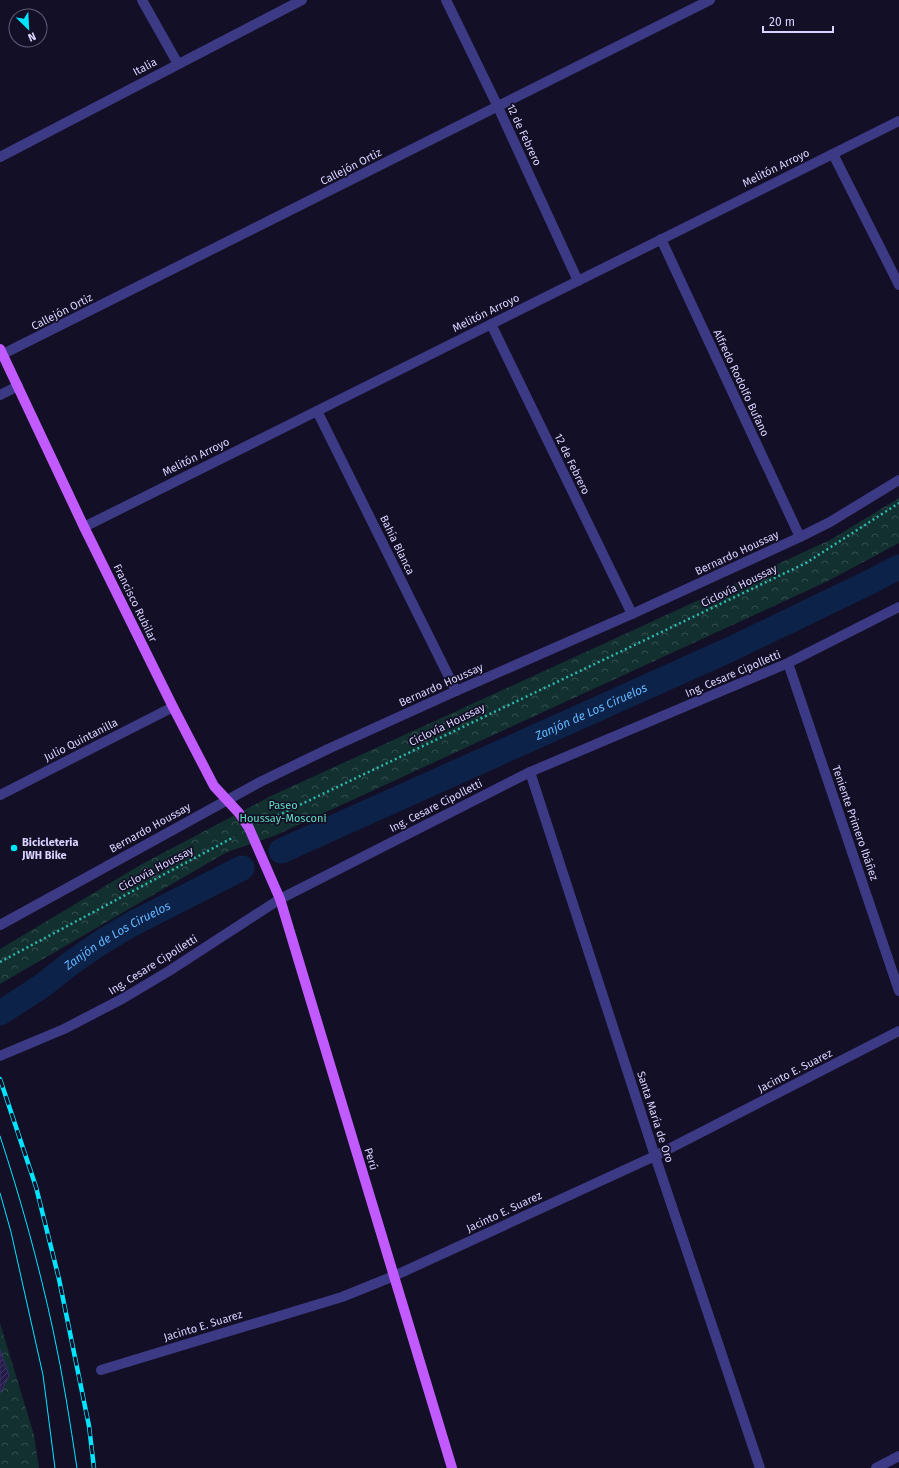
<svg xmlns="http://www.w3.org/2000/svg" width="899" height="1468" font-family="'Fira Sans',sans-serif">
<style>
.park{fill:url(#park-crowns)}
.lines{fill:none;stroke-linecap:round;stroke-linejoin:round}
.canal{stroke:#0c2248;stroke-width:25}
.building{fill:url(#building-hatch);stroke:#3b2d73}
.path{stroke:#2fb8b0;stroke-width:2.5;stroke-dasharray:2 3;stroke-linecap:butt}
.minor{stroke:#3d3a85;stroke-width:10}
.major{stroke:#c25bff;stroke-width:10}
.tram{stroke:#00e5ff;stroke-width:1}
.rail-casing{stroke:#00e5ff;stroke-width:4.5}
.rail{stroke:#130f26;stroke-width:3;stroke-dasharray:9;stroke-linecap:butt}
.poi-dot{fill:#00e5ff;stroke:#130f26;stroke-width:1.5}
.labels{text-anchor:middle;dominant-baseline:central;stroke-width:3.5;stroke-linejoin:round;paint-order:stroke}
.street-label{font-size:11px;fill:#d9d4ff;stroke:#130f26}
.park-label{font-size:11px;fill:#5fe0c0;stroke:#130f26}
.poi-label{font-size:11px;font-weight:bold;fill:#d9d4ff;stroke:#130f26;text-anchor:start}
.water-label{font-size:12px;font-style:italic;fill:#62b6ff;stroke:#130f26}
</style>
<defs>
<pattern id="park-crowns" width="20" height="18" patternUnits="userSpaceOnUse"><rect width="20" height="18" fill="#12302f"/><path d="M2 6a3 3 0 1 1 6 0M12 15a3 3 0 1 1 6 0" fill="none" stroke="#344d4e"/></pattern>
<pattern id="building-hatch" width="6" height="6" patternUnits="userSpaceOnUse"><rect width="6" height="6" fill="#241b47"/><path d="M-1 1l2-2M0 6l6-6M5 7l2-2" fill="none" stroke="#433b63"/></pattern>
</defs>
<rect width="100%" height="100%" fill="#130f26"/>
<g class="park">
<path d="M899 498V543L828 581 274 836 227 852 0 984V949L142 864 271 796 830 540Z"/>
<path d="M0 1323 34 1435 39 1468H0Z"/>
</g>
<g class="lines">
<g class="canal">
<path id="s1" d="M281 851 731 649 870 582 899 567"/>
<path id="s2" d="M0 1013 42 986 71 963 100 943 130 925 242 868"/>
</g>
</g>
<path class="building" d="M0 1350 9 1376 0 1393Z"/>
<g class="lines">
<g class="path">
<path d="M264 822 806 563 899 503"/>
<path d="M0 962 234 837"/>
</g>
<g class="minor">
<path d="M142 0 178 64"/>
<path d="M446 0 498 107 578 281"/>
<path d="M833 154 899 285"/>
<path d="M0 157 302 0"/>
<path d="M661 239 800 537"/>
<path d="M491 324 632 614"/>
<path d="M3 354 710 0"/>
<path d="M0 395 18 386"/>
<path d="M317 411 456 691"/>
<path d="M84 527 899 121"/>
<path d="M788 663 899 991"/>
<path d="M530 772 655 1156 760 1468"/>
<path d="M0 795 173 707"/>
<path d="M0 925 260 782 328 749 456 691 632 614 800 537 830 522 899 480"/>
<path d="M0 1056 64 1029 122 999 169 971 280 899 530 772 788 663 899 607"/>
<path d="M101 1370 342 1297 394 1276 655 1156 899 1031"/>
<path d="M876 1468 899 1456"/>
</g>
<path class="major" d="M0 349 84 527 173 707 214 786 239 813 249 828 280 899 452 1468"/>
<g class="tram">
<path d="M0 1136C21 1200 39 1265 53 1330 63 1376 70 1422 77 1468"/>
<path d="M0 1193 11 1232 43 1375 55 1468"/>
</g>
<defs>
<path id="rail" d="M0 1079 36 1187 59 1279 89 1426 94 1468"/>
</defs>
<use href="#rail" class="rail-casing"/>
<use href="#rail" class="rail"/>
</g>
<circle class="poi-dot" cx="14" cy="848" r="4"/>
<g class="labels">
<g class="street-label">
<text transform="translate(145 67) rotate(-28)">Italia</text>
<text transform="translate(524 135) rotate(65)">12 de Febrero</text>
<text transform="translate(351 167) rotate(-27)">Callejón Ortiz</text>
<text transform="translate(776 168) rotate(-26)">Melitón Arroyo</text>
<text transform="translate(62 312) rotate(-27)">Callejón Ortiz</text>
<text transform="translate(486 313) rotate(-26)">Melitón Arroyo</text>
<text transform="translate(741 383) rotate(65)">Alfredo Rodolfo Bufano</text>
<text transform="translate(196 457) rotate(-26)">Melitón Arroyo</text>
<text transform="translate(572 464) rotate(64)">12 de Febrero</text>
<text transform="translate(397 545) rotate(64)">Bahía Blanca</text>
<text transform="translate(737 553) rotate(-25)">Bernardo Houssay</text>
<text transform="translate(739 586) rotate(-26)">Ciclovía Houssay</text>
<text transform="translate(135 603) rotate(64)">Francisco Rubilar</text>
<text transform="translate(733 674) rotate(-23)">Ing. Cesare Cipolletti</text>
<text transform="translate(441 685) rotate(-24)">Bernardo Houssay</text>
<text transform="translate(447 725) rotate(-26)">Ciclovía Houssay</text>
<text transform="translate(81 740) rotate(-27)">Julio Quintanilla</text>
<text transform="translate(436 806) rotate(-27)">Ing. Cesare Cipolletti</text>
<text transform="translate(855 823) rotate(71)">Teniente Primero Ibáñez</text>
<text transform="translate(150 828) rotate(-29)">Bernardo Houssay</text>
<text transform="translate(156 869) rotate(-28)">Ciclovía Houssay</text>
<text transform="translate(153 965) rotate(-32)">Ing. Cesare Cipolletti</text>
<text transform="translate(795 1071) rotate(-27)">Jacinto E. Suarez</text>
<text transform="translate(655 1117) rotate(72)">Santa María de Oro</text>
<text transform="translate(371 1159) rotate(73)">Perú</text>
<text transform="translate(504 1212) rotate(-25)">Jacinto E. Suarez</text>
<text transform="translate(203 1326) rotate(-17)">Jacinto E. Suarez</text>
</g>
<g class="park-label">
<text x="283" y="805">Paseo<tspan x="283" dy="13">Houssay-Mosconi</tspan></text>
</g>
<g class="poi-label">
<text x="22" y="842">Bicicleteria<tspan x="22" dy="13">JWH Bike</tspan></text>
</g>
<g class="water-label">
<text stroke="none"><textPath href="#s1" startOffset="340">Zanjón de Los Ciruelos</textPath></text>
<text stroke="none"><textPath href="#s2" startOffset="141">Zanjón de Los Ciruelos</textPath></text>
</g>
</g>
<g transform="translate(28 28) rotate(156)"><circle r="19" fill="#130f26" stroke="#625e7d"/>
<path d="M0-3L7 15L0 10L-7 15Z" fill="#00e5ff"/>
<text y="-6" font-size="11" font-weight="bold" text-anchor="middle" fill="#d9d4ff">N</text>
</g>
<path d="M763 26v6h70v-6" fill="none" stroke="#d9d4ff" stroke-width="2"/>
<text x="769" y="26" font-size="12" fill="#d9d4ff" stroke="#130f26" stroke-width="3" paint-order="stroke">20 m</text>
</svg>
